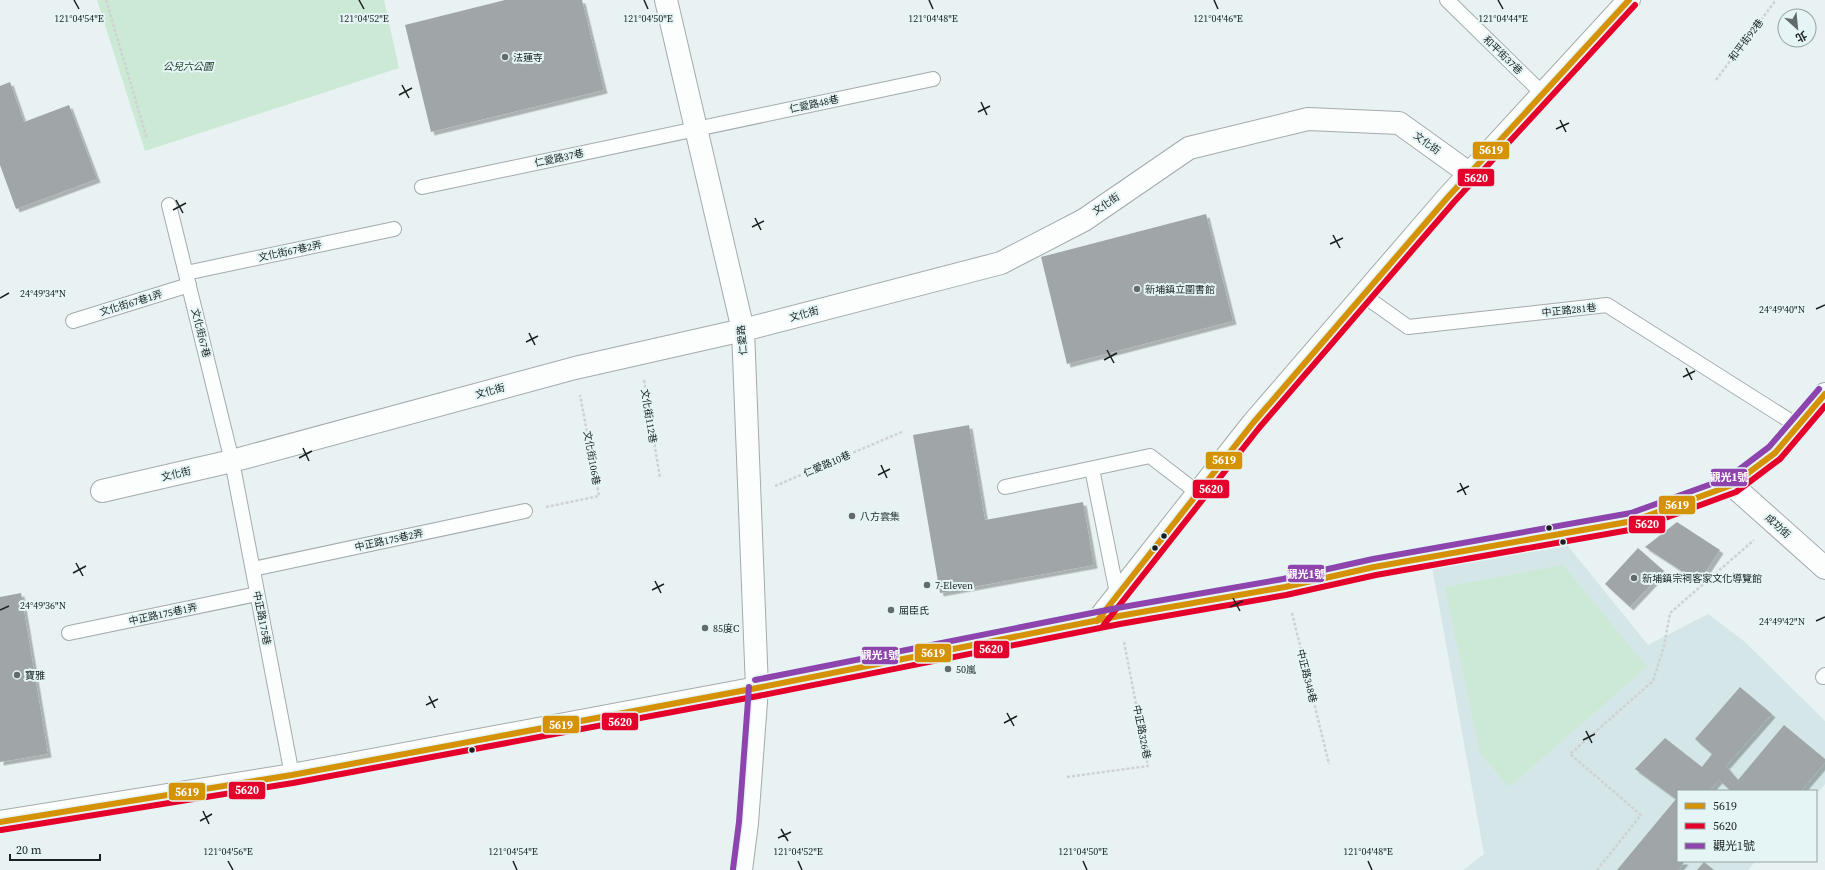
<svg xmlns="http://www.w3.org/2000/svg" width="1825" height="870" font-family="'Source Serif 4','Noto Sans TC',serif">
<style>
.built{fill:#d4e6e7}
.green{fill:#cce9d6}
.building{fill:#a0a6a7;filter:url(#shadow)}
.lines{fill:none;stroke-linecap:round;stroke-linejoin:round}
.lane-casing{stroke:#a4aaaa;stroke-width:16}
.street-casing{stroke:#a4aaaa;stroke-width:24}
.secondary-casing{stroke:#a4aaaa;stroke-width:24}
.path{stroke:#cfd2d2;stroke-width:2.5;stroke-dasharray:3 2;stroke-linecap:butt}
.lane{stroke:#fcfdfd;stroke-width:14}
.street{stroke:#fcfdfd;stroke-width:22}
.secondary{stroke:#fcfdfd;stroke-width:22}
.bus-1-casing{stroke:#e5f5f6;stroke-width:9}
.bus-2-casing{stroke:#e5f5f6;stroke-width:9}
.bus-3-casing{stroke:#e5f5f6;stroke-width:9}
.bus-1{stroke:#d69205;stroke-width:6}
.bus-2{stroke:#e4002b;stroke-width:6}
.bus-3{stroke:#8e44ad;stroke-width:6}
.ticks{fill:none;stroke:#1a2020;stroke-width:1.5}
.poi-dot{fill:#626a6a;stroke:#e5f5f6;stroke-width:1.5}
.bus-dot{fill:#1a2020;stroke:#e5f5f6;stroke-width:1.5}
.labels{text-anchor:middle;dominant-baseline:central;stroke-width:4;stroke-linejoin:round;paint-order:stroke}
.street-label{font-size:10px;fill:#1a2020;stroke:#e5f5f6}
.poi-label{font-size:10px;fill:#1a2020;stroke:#e5f5f6;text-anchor:start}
.park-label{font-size:10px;font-style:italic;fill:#0f321a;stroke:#e5f5f6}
.ticks-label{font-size:10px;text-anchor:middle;fill:#1a2020;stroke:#e5f5f6;stroke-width:4;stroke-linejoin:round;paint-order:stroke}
.line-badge{stroke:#e5f5f6;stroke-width:1.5}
.badge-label{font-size:11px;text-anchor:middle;font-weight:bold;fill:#fff}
</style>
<defs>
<filter id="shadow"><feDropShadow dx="3.5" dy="3.5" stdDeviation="0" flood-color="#0004"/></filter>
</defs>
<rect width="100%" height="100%" fill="#e9f2f2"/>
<path class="built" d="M1568 546 1648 645 1708 614 1745 642 1825 721V784L1816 795V791H1678V861H1756L1748 870H1463L1484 854 1432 567Z"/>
<g class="green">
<path d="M97 0H384L399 68 145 151Z"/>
<path d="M1563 565 1647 667 1509 787 1480 753 1445 587Z"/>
</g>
<g class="building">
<path d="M505 0H582L604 90 431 132 405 25Z"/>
<path d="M10 82 24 122 69 105 97 179 16 209 0 165V86Z"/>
<path d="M1206 214 1233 321 1067 364 1041 257Z"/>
<path d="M969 425 985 520 1083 502 1094 565 940 593 913 435Z"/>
<path d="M1677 522 1720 550 1699 582 1645 547Z"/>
<path d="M1638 548 1664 571 1630 607 1605 584Z"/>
<path d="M21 593 48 754 0 762V597Z"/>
<path d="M1740 687 1772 714 1726 766 1738 780 1784 725 1825 759V763L1801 791H1731L1719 780 1709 791H1678V861H1685L1678 870H1617L1676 799 1635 769 1665 738 1702 767 1712 754 1695 739Z"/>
<path d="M1704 862 1714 870H1697Z"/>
</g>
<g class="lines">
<defs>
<g id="lane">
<path d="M1447 0 1543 94"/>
<path d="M422 187 933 79"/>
<path d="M169 205 232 461 292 775"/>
<path d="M186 273 394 229"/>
<path d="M1363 295 1408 327 1607 305 1798 426"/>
<path d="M73 321 189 285"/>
<path d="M1092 469 1118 598"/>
<path d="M1005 487 1150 456 1198 493"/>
<path d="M253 569 525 511"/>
<path d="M69 633 257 594"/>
<path d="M1823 677 1825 675"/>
</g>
<g id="street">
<path d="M1732 485 1825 568"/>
<path d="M102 491 232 461 575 368 743 330 1001 263 1084 220 1189 148 1308 119 1399 123 1470 174"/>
<path d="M1097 621 1253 423 1448 197 1629 0"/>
</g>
<g id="secondary">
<path d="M666 0 743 330 757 688 747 823 741 870"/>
<path d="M0 822 292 775 757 688 1119 616 1285 587 1374 567 1633 521 1732 485 1775 453 1825 394"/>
</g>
</defs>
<use href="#lane" class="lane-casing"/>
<use href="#street" class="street-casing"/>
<use href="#secondary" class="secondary-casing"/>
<g class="path">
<path d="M106 0 147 139"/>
<path d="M1716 80 1776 0"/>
<path d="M644 380 660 478"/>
<path d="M775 486 904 431"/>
<path d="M546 507 599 496 580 395"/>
<path d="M1292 613 1329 764"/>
<path d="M1067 777 1148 766 1124 642"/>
<path d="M1597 870 1641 815 1570 754 1653 681 1664 646 1670 613 1754 540"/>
</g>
<use href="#lane" class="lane"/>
<use href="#street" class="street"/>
<use href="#secondary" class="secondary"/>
<defs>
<g id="bus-1">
<path d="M1097 621 1253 423 1448 197 1629 0"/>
<path d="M0 822 292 775 757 688 1119 616 1285 587 1374 567 1633 521 1732 485 1775 453 1825 394"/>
</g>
<g id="bus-2">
<path d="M1103 626 1259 428 1454 202 1635 5"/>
<path d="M1 830 293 783 758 696 1120 624 1286 595 1376 575 1635 529 1736 492 1780 459 1825 406"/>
</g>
<g id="bus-3">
<path d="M755 680 1117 608 1283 579 1373 559 1631 513 1728 478 1769 447 1819 389"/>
<path d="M733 869 739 822 749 687"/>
</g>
</defs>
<use href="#bus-1" class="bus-1-casing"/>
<use href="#bus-2" class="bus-2-casing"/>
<use href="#bus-3" class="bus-3-casing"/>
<use href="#bus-1" class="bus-1"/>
<use href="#bus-2" class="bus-2"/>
<use href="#bus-3" class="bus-3"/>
</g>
<path class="ticks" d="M74 0 79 9M359 0 364 9M644 0 648 9M929 0 933 9M1214 0 1218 9M1498 0 1503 9M402 85 409 98M399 95 412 88M981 102 987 115M978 112 990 106M1560 120 1566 132M1556 129 1569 123M176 200 183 213M173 210 186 203M755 218 761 230M752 227 764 221M1333 235 1340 248M1330 244 1343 238M0 298 9 293M1816 309 1825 305M529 333 535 345M526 342 538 336M1107 350 1114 363M1104 360 1117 353M1686 368 1692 380M1683 377 1695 371M303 448 309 461M299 458 312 451M881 465 887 478M878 475 890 469M1460 483 1466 495M1457 492 1469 486M76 563 83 576M73 573 86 566M655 581 661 593M652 590 664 584M1233 598 1240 611M1230 607 1243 601M0 610 9 606M1816 621 1825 617M429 696 435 708M426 705 438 699M1007 713 1014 726M1004 723 1017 716M1586 731 1592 743M1583 740 1595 734M203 811 209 824M200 821 212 814M781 829 788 841M778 838 791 832M228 861 233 870M513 861 517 870M798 861 802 870M1083 861 1087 870M1368 861 1372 870"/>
<g class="poi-dot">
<circle cx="505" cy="57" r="4"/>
<circle cx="1137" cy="289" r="4"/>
<circle cx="852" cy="516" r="4"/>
<circle cx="1634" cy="578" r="4"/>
<circle cx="927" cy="585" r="4"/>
<circle cx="891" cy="610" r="4"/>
<circle cx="705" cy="628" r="4"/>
<circle cx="948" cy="669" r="4"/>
<circle cx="17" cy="675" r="4"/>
</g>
<g class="bus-dot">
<circle cx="1549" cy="528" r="3.5"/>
<circle cx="1164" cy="536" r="3.5"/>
<circle cx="1563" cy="542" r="3.5"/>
<circle cx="1155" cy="548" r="3.5"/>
<circle cx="472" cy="750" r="3.5"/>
</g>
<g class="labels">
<g class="street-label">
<text transform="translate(1746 40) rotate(-53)">和平街92巷</text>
<text transform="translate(1503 55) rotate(44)">和平街37巷</text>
<text transform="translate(814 104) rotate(-12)">仁愛路48巷</text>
<text transform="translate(1427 143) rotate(36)">文化街</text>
<text transform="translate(559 158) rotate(-12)">仁愛路37巷</text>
<text transform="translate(1106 204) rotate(-34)">文化街</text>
<text transform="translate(290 251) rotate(-12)">文化街67巷2弄</text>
<text transform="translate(131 303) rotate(-17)">文化街67巷1弄</text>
<text transform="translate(1569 310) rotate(-6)">中正路281巷</text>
<text transform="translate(804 314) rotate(-15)">文化街</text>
<text transform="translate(201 333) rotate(76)">文化街67巷</text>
<text transform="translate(742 340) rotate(-95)">仁愛路</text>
<text transform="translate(490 391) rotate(-15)">文化街</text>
<text transform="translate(649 416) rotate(81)">文化街112巷</text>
<text transform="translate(592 458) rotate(80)">文化街106巷</text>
<text transform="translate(827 464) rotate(-23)">仁愛路10巷</text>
<text transform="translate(176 474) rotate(-13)">文化街</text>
<text transform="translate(1778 526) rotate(42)">成功街</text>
<text transform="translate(389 540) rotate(-12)">中正路175巷2弄</text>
<text transform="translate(163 614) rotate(-12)">中正路175巷1弄</text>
<text transform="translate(262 618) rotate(79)">中正路175巷</text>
<text transform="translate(1307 676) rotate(76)">中正路348巷</text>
<text transform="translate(1142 732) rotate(79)">中正路326巷</text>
</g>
<g class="poi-label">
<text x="513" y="57">法蓮寺</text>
<text x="1145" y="289">新埔鎮立圖書館</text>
<text x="860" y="516">八方雲集</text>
<text x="1642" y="578">新埔鎮宗祠客家文化導覽館</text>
<text x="935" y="585">7-Eleven</text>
<text x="899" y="610">屈臣氏</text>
<text x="713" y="628">85度C</text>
<text x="956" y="669">50嵐</text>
<text x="25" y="675">寶雅</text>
</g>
<g class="park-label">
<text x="188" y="66">公兒六公園</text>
</g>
</g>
<g class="ticks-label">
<text x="79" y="22">121°04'54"E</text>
<text x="364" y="22">121°04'52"E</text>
<text x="648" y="22">121°04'50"E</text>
<text x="933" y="22">121°04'48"E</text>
<text x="1218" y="22">121°04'46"E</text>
<text x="1503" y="22">121°04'44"E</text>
<text x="43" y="297">24°49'34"N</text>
<text x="1782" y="313">24°49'40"N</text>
<text x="43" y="609">24°49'36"N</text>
<text x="1782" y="625">24°49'42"N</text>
<text x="228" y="855">121°04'56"E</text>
<text x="513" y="855">121°04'54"E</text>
<text x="798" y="855">121°04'52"E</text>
<text x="1083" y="855">121°04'50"E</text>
<text x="1368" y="855">121°04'48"E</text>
</g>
<g class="line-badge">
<rect x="1472" y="141" width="38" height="19" rx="4" fill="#d69205"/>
<rect x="1457" y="168" width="38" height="19" rx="4" fill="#e4002b"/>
<rect x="1205" y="451" width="38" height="19" rx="4" fill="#d69205"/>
<rect x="1710" y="468" width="38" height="19" rx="4" fill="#8e44ad"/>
<rect x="1192" y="479" width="38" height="20" rx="4" fill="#e4002b"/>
<rect x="1658" y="495" width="38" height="20" rx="4" fill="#d69205"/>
<rect x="1628" y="515" width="38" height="19" rx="4" fill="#e4002b"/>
<rect x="1287" y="564" width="38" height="19" rx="4" fill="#8e44ad"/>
<rect x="973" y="640" width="37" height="19" rx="4" fill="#e4002b"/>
<rect x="914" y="643" width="38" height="20" rx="4" fill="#d69205"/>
<rect x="861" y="646" width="38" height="19" rx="4" fill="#8e44ad"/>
<rect x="601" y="712" width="38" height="19" rx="4" fill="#e4002b"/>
<rect x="542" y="715" width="38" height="19" rx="4" fill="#d69205"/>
<rect x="228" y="781" width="38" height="19" rx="4" fill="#e4002b"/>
<rect x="168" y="782" width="38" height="19" rx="4" fill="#d69205"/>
</g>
<g class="badge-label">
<text x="1491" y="154">5619</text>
<text x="1476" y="182">5620</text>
<text x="1224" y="464">5619</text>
<text x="1729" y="481">觀光1號</text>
<text x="1211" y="493">5620</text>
<text x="1677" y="509">5619</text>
<text x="1647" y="528">5620</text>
<text x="1306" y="578">觀光1號</text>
<text x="991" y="653">5620</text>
<text x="933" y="657">5619</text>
<text x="880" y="659">觀光1號</text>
<text x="620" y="726">5620</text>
<text x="561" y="729">5619</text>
<text x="247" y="794">5620</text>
<text x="187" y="796">5619</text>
</g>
<rect x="1677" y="790" width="140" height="72" fill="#e5f5f6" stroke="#94a0a0"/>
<rect x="1685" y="803" width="20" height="6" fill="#d69205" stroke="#94a0a0"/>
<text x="1713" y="810" font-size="12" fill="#1a2020">5619</text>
<rect x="1685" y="823" width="20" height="6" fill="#e4002b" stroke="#94a0a0"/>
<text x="1713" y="830" font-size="12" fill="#1a2020">5620</text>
<rect x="1685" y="843" width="20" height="6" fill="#8e44ad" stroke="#94a0a0"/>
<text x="1713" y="850" font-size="12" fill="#1a2020">觀光1號</text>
<g transform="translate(1797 28) rotate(153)"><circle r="19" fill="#e5f5f6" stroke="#94a0a0"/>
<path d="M0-3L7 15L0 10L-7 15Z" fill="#626a6a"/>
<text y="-6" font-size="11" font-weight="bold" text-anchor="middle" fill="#1a2020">北</text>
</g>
<path d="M10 854v6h90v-6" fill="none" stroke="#1a2020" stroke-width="2"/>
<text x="16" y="854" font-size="12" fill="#1a2020" stroke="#e5f5f6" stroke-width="3" paint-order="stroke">20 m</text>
</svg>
